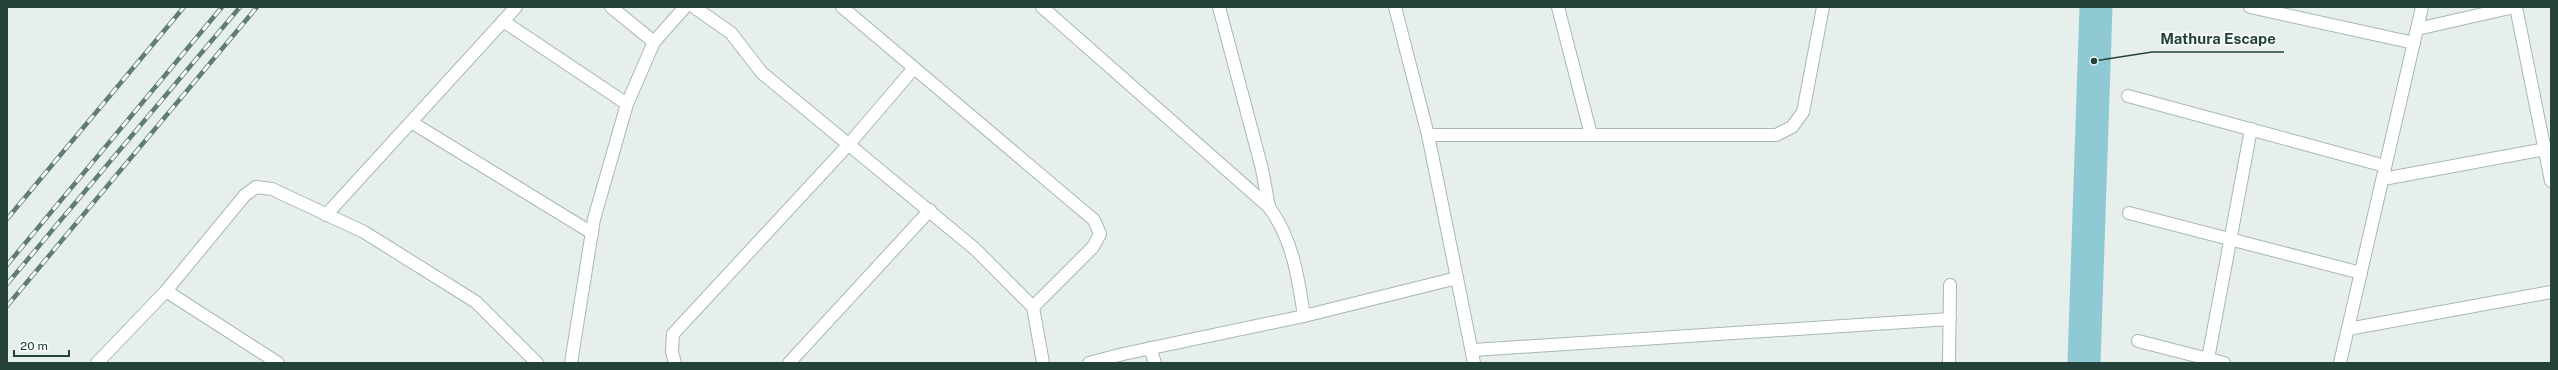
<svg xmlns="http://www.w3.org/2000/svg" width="2558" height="370" font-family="'Public Sans',sans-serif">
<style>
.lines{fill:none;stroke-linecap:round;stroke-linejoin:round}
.river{stroke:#8ec9d4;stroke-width:33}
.minor-casing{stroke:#a8b8b2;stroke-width:14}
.minor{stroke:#fff;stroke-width:12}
.rail-casing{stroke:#5f7d75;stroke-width:4.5}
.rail{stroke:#f7fbf9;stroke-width:3;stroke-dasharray:9;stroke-linecap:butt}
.leader{fill:none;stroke:#24423a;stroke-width:1.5}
.callout-dot{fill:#24423a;stroke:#f7fbf9;stroke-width:1.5}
.callout-label{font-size:15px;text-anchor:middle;font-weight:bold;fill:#24423a;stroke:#f7fbf9;stroke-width:3.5;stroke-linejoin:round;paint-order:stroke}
</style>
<rect width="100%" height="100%" fill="#e6efeb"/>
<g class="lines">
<path class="river" d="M2084 363 2096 7"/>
<defs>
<g id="minor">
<path d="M611 7 654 42"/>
<path d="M694 7 731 33 762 73 975 249 1033 307 1043 363"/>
<path d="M842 7 1094 220 1100 234 1093 247 1033 307"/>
<path d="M1042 7 1269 207C1293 240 1298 277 1304 316"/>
<path d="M1219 7 1262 169 1269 207"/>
<path d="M1558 7 1591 135"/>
<path d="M2250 7 2414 43"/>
<path d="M2516 7 2551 181"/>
<path d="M503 21 627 104"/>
<path d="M2417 29 2514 7"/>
<path d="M2128 96 2385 166"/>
<path d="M411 122 592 233"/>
<path d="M1428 135H1776L1792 127 1803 112 1823 7"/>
<path d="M2383 179 2551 148"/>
<path d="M2129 213 2361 273"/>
<path d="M326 215 516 7"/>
<path d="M1457 278 1474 363"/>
<path d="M166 291 278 363"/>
<path d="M2348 329 2551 292"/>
<path d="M2138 341 2224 363"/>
<path d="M1150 348 1155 363"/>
<path d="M1473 350 1950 319"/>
<path d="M2208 359 2251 129"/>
<path d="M97 363 166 291 245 195 256 187 272 189 364 232 476 302 537 363"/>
<path d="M571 363 594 219 627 104 654 42 685 7"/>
<path d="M675 363 672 352 673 334 850 143 914 68"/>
<path d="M789 363 930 210"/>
<path d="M1089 363 1123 354 1304 316 1457 278 1428 135 1395 7"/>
<path d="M1949 363 1950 285"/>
<path d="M2340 363 2422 7"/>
</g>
</defs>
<use href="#minor" class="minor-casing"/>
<use href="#minor" class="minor"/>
<defs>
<g id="rail">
<path d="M7 219 184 7"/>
<path d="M7 265 222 7"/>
<path d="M7 284 240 7"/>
<path d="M7 306 257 7"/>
</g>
</defs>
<use href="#rail" class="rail-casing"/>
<use href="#rail" class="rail"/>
</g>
<path class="leader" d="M2094 61L2152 52H2284"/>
<circle class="callout-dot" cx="2094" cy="61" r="4"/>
<g class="callout-label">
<text x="2218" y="44">Mathura Escape</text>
</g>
<rect width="2558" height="370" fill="none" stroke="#24423a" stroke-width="16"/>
<path d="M14 350v6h55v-6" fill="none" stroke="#24423a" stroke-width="2"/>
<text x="20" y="350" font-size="12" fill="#24423a" stroke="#f7fbf9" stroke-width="3" paint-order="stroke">20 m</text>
</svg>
